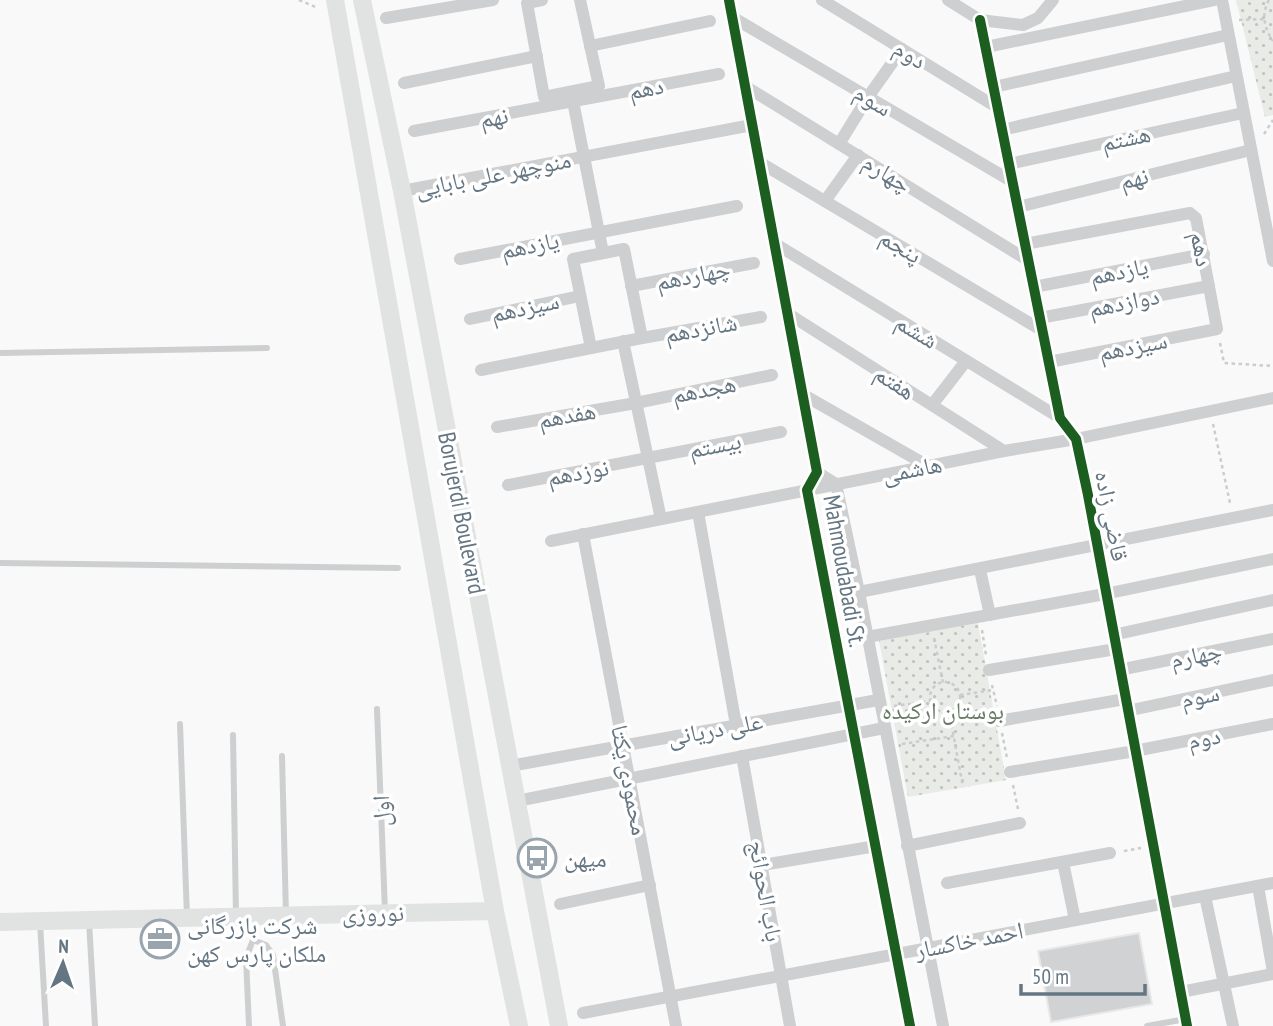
<svg xmlns="http://www.w3.org/2000/svg" width="1273" height="1026" font-family="'PT Sans Narrow','Noto Naskh Arabic',sans-serif">
<style>
.green{fill:url(#green-dots)}
.building{fill:#d0d2d3;stroke:#e8e8e8;stroke-width:2}
.lines{fill:none;stroke-linecap:round;stroke-linejoin:round}
.path{stroke:#cbcccd;stroke-width:2.5;stroke-dasharray:3.5 3.5;stroke-linecap:butt}
.service{stroke:#cecfd0;stroke-width:6}
.minor{stroke:#cecfd0;stroke-width:12}
.secondary{stroke:#e1e2e2;stroke-width:18}
.cycleway-casing{stroke:#fff;stroke-width:15}
.cycleway{stroke:#1b5e20;stroke-width:10}
.labels{text-anchor:middle;dominant-baseline:central;stroke-width:7;stroke-linejoin:round;paint-order:stroke}
.street-label{font-size:24px;fill:#657683;stroke:#fff}
.park-label{font-size:24px;fill:#687a64;stroke:#fff}
.poi-label{font-size:24px;fill:#657683;stroke:#fff;text-anchor:start}
</style>
<defs>
<pattern id="green-dots" width="8" height="8" patternUnits="userSpaceOnUse" patternTransform="scale(1.75)"><rect width="8" height="8" fill="#e8ebe6"/><path d="M2 2h.1M6 6h.1" fill="none" stroke="#c0c3c0" stroke-width="1.8" stroke-linecap="round"/></pattern>
</defs>
<rect width="100%" height="100%" fill="#f9f9f9"/>
<g class="green">
<path d="M1236 0H1273V115L1265 117Z"/>
<path d="M978 623 1006 780 908 797 879 641Z"/>
</g>
<path class="building" d="M1139 933 1152 1004 1051 1022 1038 951Z"/>
<g class="lines">
<g class="path">
<path d="M299 0 318 8"/>
<path d="M1269 0C1261 14 1264 28 1273 41"/>
<path d="M1239 20 1264 19"/>
<path d="M1264 134 1273 120"/>
<path d="M1220 343 1224 363 1273 366"/>
<path d="M1213 424 1230 503"/>
<path d="M982 630 986 655"/>
<path d="M934 638 943 683"/>
<circle cx="945" cy="697" r="15"/>
<path d="M992 685 997 706"/>
<path d="M960 695 993 690"/>
<path d="M894 706 931 701"/>
<path d="M949 711 963 787"/>
<path d="M1002 733 1007 758"/>
<path d="M902 744 954 736"/>
<path d="M1013 785 1018 809"/>
<path d="M1124 851 1141 848"/>
</g>
<g class="service">
<path d="M0 353 267 348"/>
<path d="M0 563 398 568"/>
<path d="M377 709 385 911"/>
<path d="M180 724 187 917"/>
<path d="M233 735 236 915"/>
<path d="M282 756 286 915"/>
<path d="M89 921 95 1026"/>
<path d="M40 923 46 1026"/>
<path d="M253 940 266 945 273 955 283 1026"/>
<path d="M249 1026 246 958 253 940 250 918"/>
<path d="M1147 1026 1186 1019"/>
</g>
<g class="minor">
<path d="M542 0 527 3 544 97 599 86 580 0"/>
<path d="M729 0 817 472 807 490 910 1026"/>
<path d="M822 0 998 108"/>
<path d="M948 0 980 20 1023 25 1038 18 1053 0"/>
<path d="M1222 0 1273 261"/>
<path d="M732 17 1013 182"/>
<path d="M386 18 493 0"/>
<path d="M980 20 1060 418 1076 439 1088 495 1187 1026"/>
<path d="M590 46 710 21"/>
<path d="M986 47 1214 0"/>
<path d="M404 83 537 56"/>
<path d="M745 86 1029 261"/>
<path d="M994 87 1228 35"/>
<path d="M572 96 603 253"/>
<path d="M1002 130 1236 76"/>
<path d="M414 131 719 74"/>
<path d="M839 144 868 97 902 49"/>
<path d="M759 162 1043 331"/>
<path d="M1009 164 1243 113"/>
<path d="M402 191 752 125"/>
<path d="M825 201 858 155"/>
<path d="M1018 207 1251 150"/>
<path d="M774 243 1060 418"/>
<path d="M1025 244 1190 213 1196 218 1217 329 1049 362"/>
<path d="M624 249 642 338 591 348 573 259Z"/>
<path d="M460 259 737 206"/>
<path d="M631 286 754 263"/>
<path d="M1034 287 1204 254"/>
<path d="M787 313 1004 451"/>
<path d="M1040 318 1209 286"/>
<path d="M470 319 580 296"/>
<path d="M642 338 761 317"/>
<path d="M623 341 661 519"/>
<path d="M481 370 591 348"/>
<path d="M802 394 928 466"/>
<path d="M932 405 966 361"/>
<path d="M497 427 636 403 772 375"/>
<path d="M817 472 836 484 859 592 943 1026"/>
<path d="M508 485 781 432"/>
<path d="M698 512 736 725"/>
<path d="M583 534 676 1026"/>
<path d="M551 541 1004 451 1076 439 1273 398"/>
<path d="M980 570 990 615"/>
<path d="M859 592 1273 510"/>
<path d="M1113 635 1273 600"/>
<path d="M867 637 1105 594 1273 559"/>
<path d="M989 670 1116 649"/>
<path d="M1119 670 1273 639"/>
<path d="M1127 711 1273 680"/>
<path d="M999 721 1125 699"/>
<path d="M742 756 790 1026"/>
<path d="M510 766 878 700"/>
<path d="M1010 772 1135 751 1273 724"/>
<path d="M517 801 884 728"/>
<path d="M907 846 1020 823"/>
<path d="M1063 862 1075 920"/>
<path d="M762 865 876 846"/>
<path d="M947 883 1110 853"/>
<path d="M1258 886 1273 972"/>
<path d="M1205 896 1233 1026"/>
<path d="M560 904 650 885"/>
<path d="M1181 992 1273 974"/>
<path d="M583 1013 1273 883"/>
</g>
<g class="secondary">
<path d="M335 0 495 911 519 1026"/>
<path d="M362 0 402 191 559 1026"/>
<path d="M0 922 495 911"/>
</g>
<defs>
<g id="cycleway">
<path d="M729 0 817 472 807 490 910 1026"/>
<path d="M980 20 1060 418 1076 439 1088 495 1187 1026"/>
</g>
</defs>
<use href="#cycleway" class="cycleway-casing"/>
<use href="#cycleway" class="cycleway"/>
</g>
<defs>
<symbol id="bus-ring" viewBox="-11 -11 22 22"><circle r="9.5" fill="#fff" stroke="#99a4ac" stroke-width="1.5"/><path d="M-5-6H5V4H4V6H2V4H-2V6H-4V4H-5ZM-3.5-4V0h7V-4ZM-3.5 1.2v1.5H-2V1.2ZM2 1.2v1.5H3.5V1.2Z" fill="#99a4ac"/></symbol>
<symbol id="office-ring" viewBox="-11 -11 22 22"><circle r="9.5" fill="#fff" stroke="#99a4ac" stroke-width="1.5"/><path d="M-6-3h4V-5.5h4V-3h4V5H-6ZM-1-4.5V-3h2v-1.5ZM-6 0V1H6V0Z" fill="#99a4ac"/></symbol>
</defs>
<g fill-rule="evenodd">
<use href="#bus-ring" x="515" y="836" width="44" height="44"/>
<use href="#office-ring" x="138" y="917" width="44" height="44"/>
</g>
<g class="labels">
<g class="street-label">
<text transform="translate(910 54) rotate(31)">دوم</text>
<text transform="translate(646 88) rotate(-11)">دهم</text>
<text transform="translate(873 100) rotate(31)">سوم</text>
<text transform="translate(494 117) rotate(-10)">نهم</text>
<text transform="translate(1126 138) rotate(-12)">هشتم</text>
<text transform="translate(887 173) rotate(32)">چهارم</text>
<text transform="translate(493 174) rotate(-11)">منوچهر علی بابایی</text>
<text transform="translate(1134 178) rotate(-14)">نهم</text>
<text transform="translate(530 245) rotate(-11)">یازدهم</text>
<text transform="translate(901 246) rotate(31)">پنجم</text>
<text transform="translate(1202 249) rotate(79)">دهم</text>
<text transform="translate(1119 271) rotate(-11)">یازدهم</text>
<text transform="translate(693 275) rotate(-11)">چهاردهم</text>
<text transform="translate(1124 302) rotate(-11)">دوازدهم</text>
<text transform="translate(525 307) rotate(-12)">سیزدهم</text>
<text transform="translate(701 328) rotate(-10)">شانزدهم</text>
<text transform="translate(917 331) rotate(31)">ششم</text>
<text transform="translate(1133 346) rotate(-11)">سیزدهم</text>
<text transform="translate(895 382) rotate(33)">هفتم</text>
<text transform="translate(704 389) rotate(-11)">هجدهم</text>
<text transform="translate(567 415) rotate(-10)">هفدهم</text>
<text transform="translate(715 445) rotate(-11)">بیستم</text>
<text transform="translate(912 469) rotate(-11)">هاشمی</text>
<text transform="translate(578 472) rotate(-10)">نوزدهم</text>
<text transform="translate(462 513) rotate(79)">Borujerdi Boulevard</text>
<text transform="translate(1112 516) rotate(79)">قاضی زاده</text>
<text transform="translate(845 571) rotate(80)">Mahmoudabadi St.</text>
<text transform="translate(1196 655) rotate(-11)">چهارم</text>
<text transform="translate(1200 696) rotate(-12)">سوم</text>
<text transform="translate(715 729) rotate(-10)">علی دریانی</text>
<text transform="translate(1204 738) rotate(-11)">دوم</text>
<text transform="translate(630 780) rotate(79)">محمودی یکتا</text>
<text transform="translate(381 811) rotate(-92)">اول</text>
<text transform="translate(766 891) rotate(80)">باب الحوائج</text>
<text transform="translate(373 913) rotate(-1)">نوروزی</text>
<text transform="translate(969 940) rotate(-11)">احمد خاکسار</text>
</g>
<g class="park-label">
<text x="943" y="710">بوستان ارکیده</text>
</g>
<g class="poi-label">
<text x="564" y="858">میهن</text>
<text x="187" y="925">شرکت بازرگانی<tspan x="187" dy="28">ملکان پارس کهن</tspan></text>
</g>
</g>
<g transform="translate(63 963) rotate(2)" stroke="#ffffff" stroke-width="5" paint-order="stroke">
<path d="M0-5L12 26L0 18L-12 26Z" fill="#657683"/>
<text y="-10" font-size="19" font-weight="bold" text-anchor="middle" fill="#657683">N</text>
</g>
<path d="M1021 984v10h124v-10" fill="none" stroke="#657683" stroke-width="3.5"/>
<text x="1032" y="984" font-size="21" fill="#657683" stroke="#ffffff" stroke-width="5" paint-order="stroke">50 m</text>
</svg>
